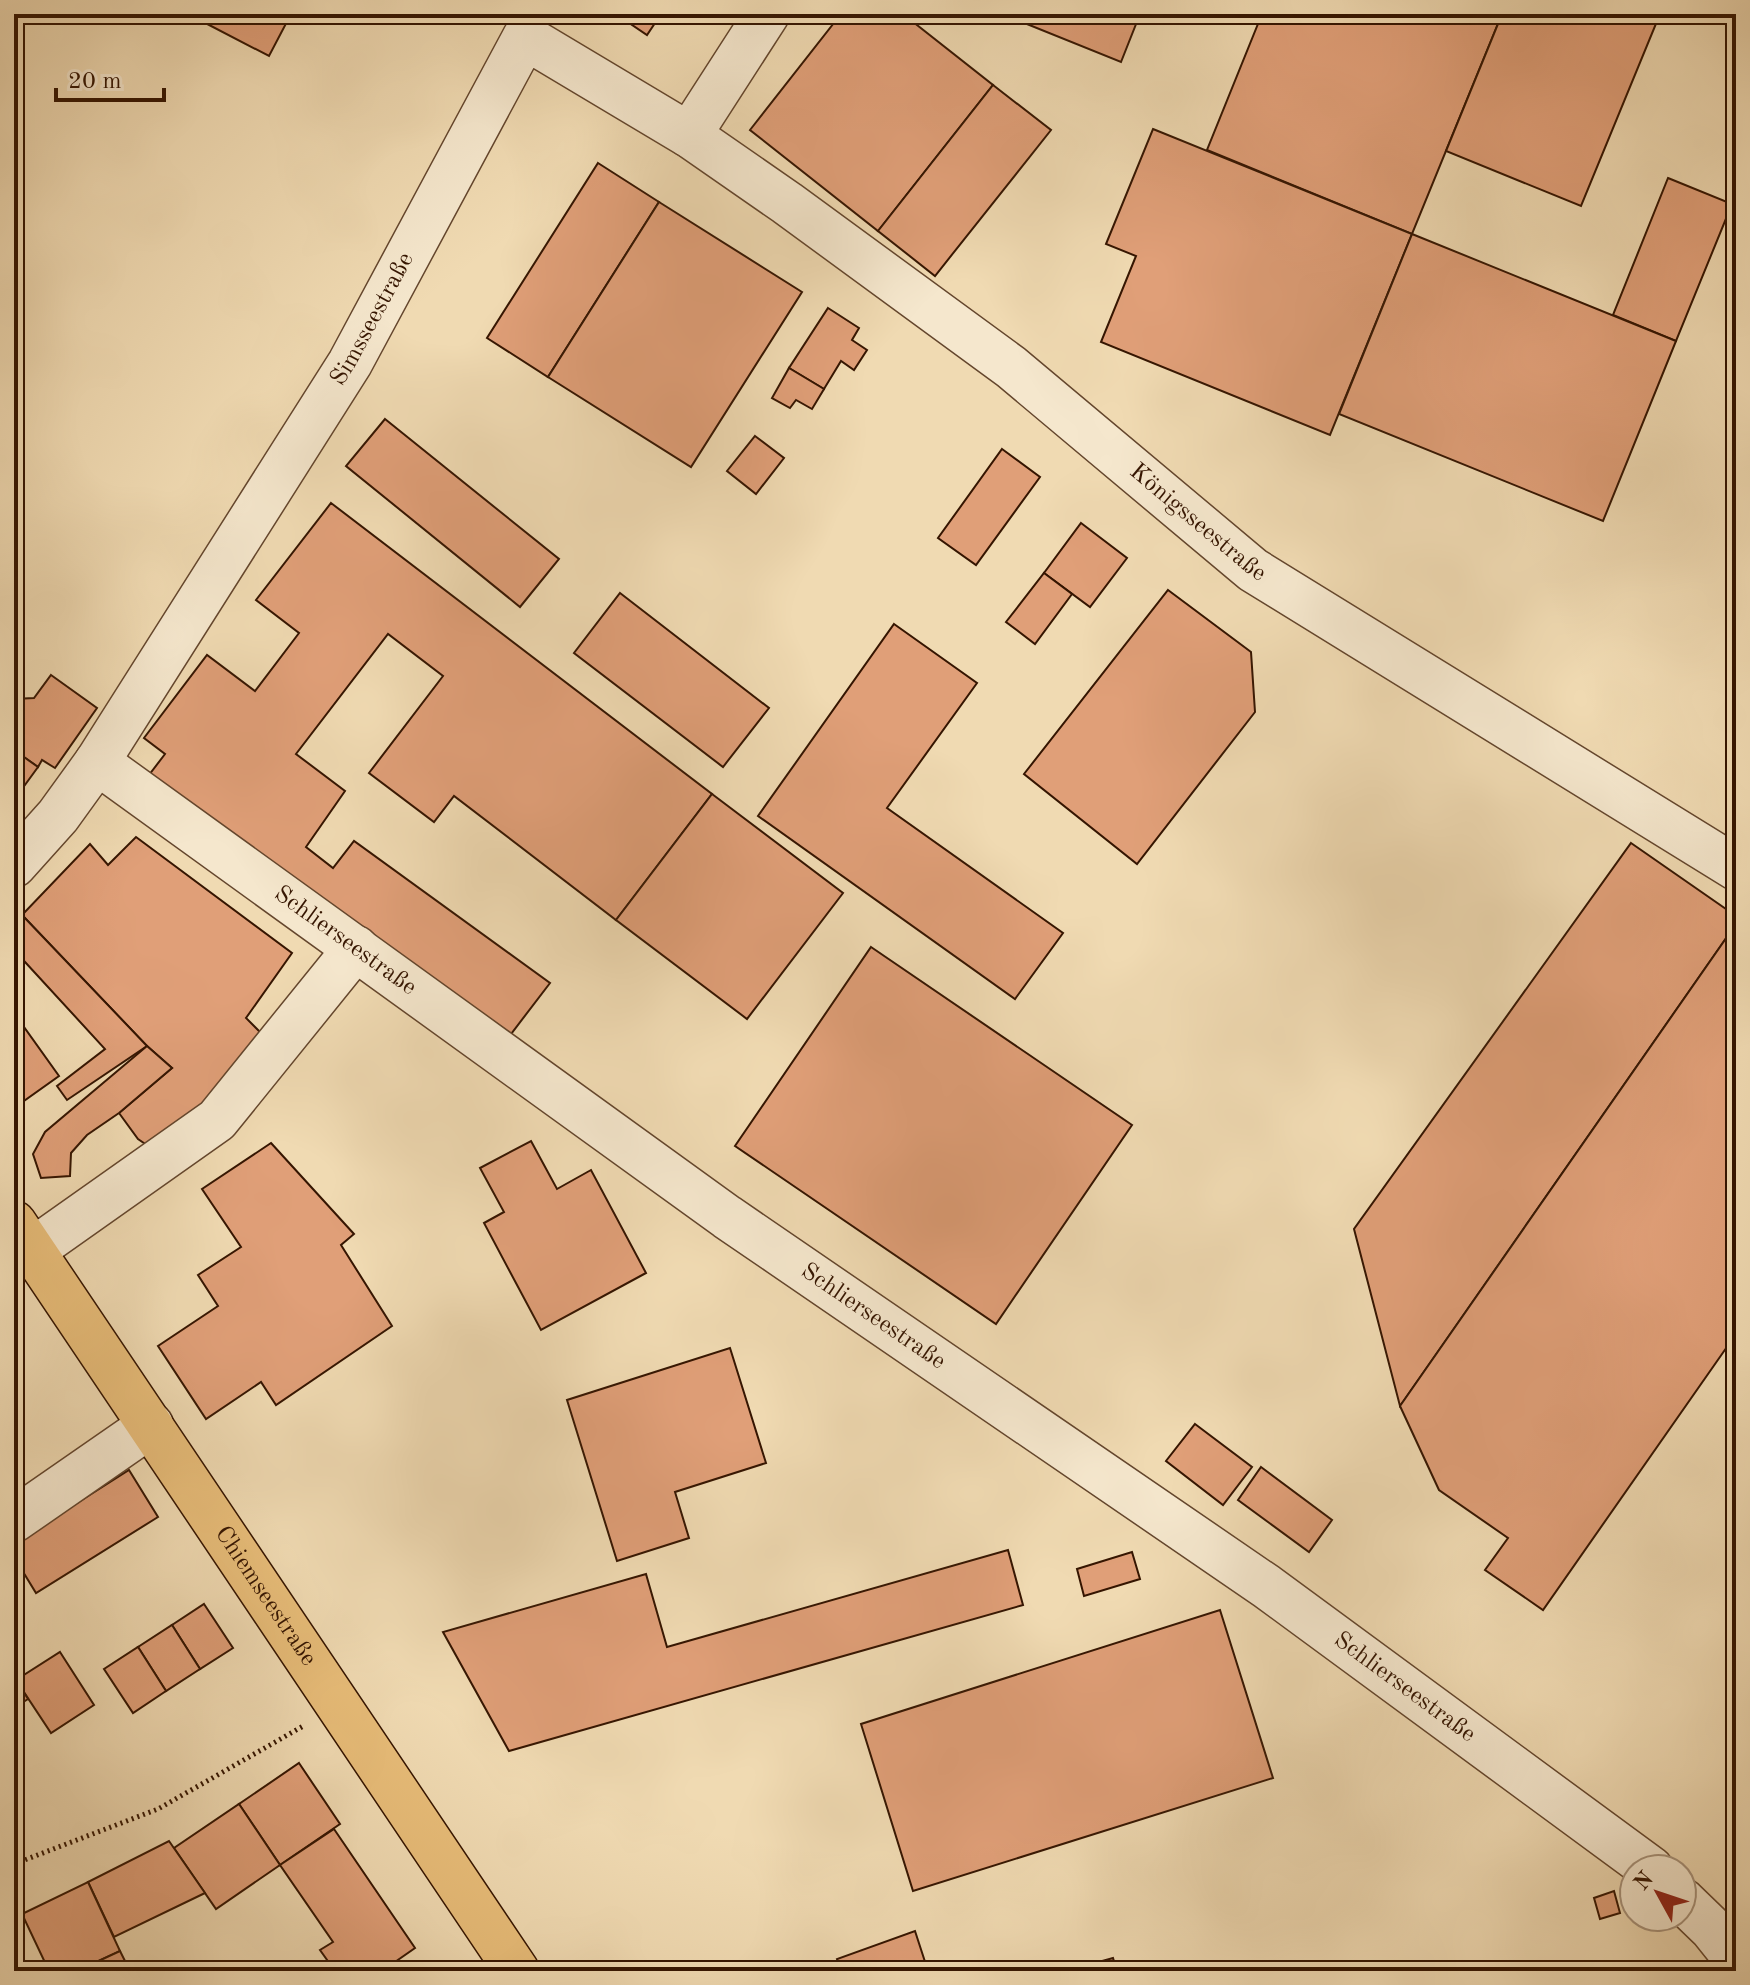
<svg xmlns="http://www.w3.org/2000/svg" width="1750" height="1985" font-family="'Old Standard TT',serif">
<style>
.building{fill:#e09f78;stroke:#351501;stroke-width:2}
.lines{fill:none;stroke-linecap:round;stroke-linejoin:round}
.minor-casing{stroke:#64462d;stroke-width:47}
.major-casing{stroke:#351501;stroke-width:47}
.path{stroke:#351501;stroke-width:5;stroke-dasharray:2 4;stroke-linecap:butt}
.minor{stroke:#f5e7cd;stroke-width:44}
.major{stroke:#e8bd79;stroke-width:44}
.labels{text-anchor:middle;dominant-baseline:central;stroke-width:6;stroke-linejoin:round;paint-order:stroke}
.street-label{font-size:24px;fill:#351501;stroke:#f5e7cd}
</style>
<rect width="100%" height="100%" fill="#f0dab2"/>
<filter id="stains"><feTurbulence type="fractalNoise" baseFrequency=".0025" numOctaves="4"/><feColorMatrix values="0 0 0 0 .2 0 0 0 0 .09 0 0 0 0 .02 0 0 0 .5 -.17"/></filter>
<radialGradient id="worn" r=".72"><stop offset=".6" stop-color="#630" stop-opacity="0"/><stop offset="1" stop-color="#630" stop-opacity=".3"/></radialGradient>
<g class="building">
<path d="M188 14H291L269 56Z"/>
<path d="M616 14H661L647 35Z"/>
<path d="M841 14H903L993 85 878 231 750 130Z"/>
<path d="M1002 14H1140L1121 62Z"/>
<path d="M1262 14H1502L1412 234 1207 150Z"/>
<path d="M1502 14H1660L1581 206 1446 151Z"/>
<path d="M993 85 1051 130 935 276 878 231Z"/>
<path d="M1153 129 1412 234 1330 435 1101 342 1136 256 1106 244Z"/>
<path d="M598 163 659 202 548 377 487 338Z"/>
<path d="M1668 178 1732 204 1676 341 1613 315Z"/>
<path d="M659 202 802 292 691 467 548 377Z"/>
<path d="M1412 234 1676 341 1603 521 1339 414Z"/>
<path d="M828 308 859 328 852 340 867 350 854 370 841 361 824 389 789 368Z"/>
<path d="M789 368 824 389 812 409 796 400 790 408 772 398Z"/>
<path d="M385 419 559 559 520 607 346 466Z"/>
<path d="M755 436 784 458 756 494 727 471Z"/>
<path d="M1002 449 1040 477 976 565 938 538Z"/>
<path d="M331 503 712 794 616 920 454 796 434 822 369 773 443 676 388 634 296 754 345 791 306 847 333 868 354 841 550 983 511 1034 149 775 165 754 144 738 207 655 255 691 299 633 256 600Z"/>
<path d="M1081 523 1127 558 1090 607 1044 573Z"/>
<path d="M1044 573 1072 594 1035 644 1006 622Z"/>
<path d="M1168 590 1251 652 1255 712 1137 864 1024 774Z"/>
<path d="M620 593 769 708 723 767 574 653Z"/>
<path d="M894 624 977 683 887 808 1063 933 1015 999 758 816Z"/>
<path d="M51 675 97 708 55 768 42 760 38 767 14 750V699L34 698Z"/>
<path d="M14 750 38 767 14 800Z"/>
<path d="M712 794 843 893 747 1019 616 920Z"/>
<path d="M136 837 292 953 246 1018 266 1038 157 1152 138 1139 119 1113 172 1068 147 1046 22 915 90 844 108 865Z"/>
<path d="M1631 843 1736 916V924L1400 1406 1354 1229Z"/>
<path d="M22 915 147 1046 67 1100 57 1086 105 1049 14 950V919Z"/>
<path d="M1736 924V1334L1543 1610 1485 1570 1508 1538 1439 1490 1400 1406Z"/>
<path d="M871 947 1132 1125 996 1324 735 1146Z"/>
<path d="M14 1013 59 1076 14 1108Z"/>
<path d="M147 1046 172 1068 119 1113 87 1135 71 1153 70 1176 41 1178 33 1154 45 1132Z"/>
<path d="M531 1141 557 1189 591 1170 646 1273 541 1330 484 1223 504 1212 480 1168Z"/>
<path d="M271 1143 354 1234 341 1245 392 1326 276 1405 261 1382 206 1419 158 1346 218 1306 198 1275 241 1247 202 1189Z"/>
<path d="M730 1348 766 1463 675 1492 689 1538 617 1561 567 1400Z"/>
<path d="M1195 1424 1252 1467 1223 1505 1166 1461Z"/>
<path d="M1261 1467 1332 1520 1309 1552 1238 1500Z"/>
<path d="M129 1470 158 1517 36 1593 14 1557V1543Z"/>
<path d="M1008 1550 1023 1605 509 1751 443 1632 646 1574 667 1647Z"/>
<path d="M1132 1552 1140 1579 1084 1596 1077 1569Z"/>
<path d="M204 1604 233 1648 200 1669 172 1625Z"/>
<path d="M1220 1610 1273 1778 913 1891 861 1724Z"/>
<path d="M172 1625 200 1669 166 1691 138 1647Z"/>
<path d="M138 1647 166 1691 133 1713 104 1669Z"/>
<path d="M60 1652 94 1705 51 1733 16 1680Z"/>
<path d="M14 1677 28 1699 14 1708Z"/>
<path d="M299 1763 340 1824 280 1865 239 1804Z"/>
<path d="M239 1804 280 1865 216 1909 174 1848Z"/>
<path d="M334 1829 415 1948 382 1971H335L320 1950 333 1942 280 1865Z"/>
<path d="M169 1841 205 1893 114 1937 88 1882Z"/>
<path d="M88 1882 120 1951 77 1971H49L22 1914Z"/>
<path d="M1614 1891 1620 1913 1600 1919 1594 1898Z"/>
<path d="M915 1931 928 1971H841L837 1959Z"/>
<path d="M120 1951 130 1971H77Z"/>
<path d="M1113 1958 1117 1971H1066Z"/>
</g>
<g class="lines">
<defs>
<g id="minor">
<path d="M689 135 767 14"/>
<path id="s1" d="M97 762 727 1217 1266 1586 1651 1869"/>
<path id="s2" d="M14 865 58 816 97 762 350 363 525 37 689 135 787 203 1011 367 1253 570 1736 868"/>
<path d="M33 1250 217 1120 356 948"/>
<path d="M14 1520 151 1425"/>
<path d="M1682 1900 1712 1929 1736 1959"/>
</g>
<g id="major">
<path id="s3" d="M14 1223 517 1971"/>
</g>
</defs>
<use href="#minor" class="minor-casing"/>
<use href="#major" class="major-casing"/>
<path class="path" d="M14 1864 158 1809 305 1725"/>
<use href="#minor" class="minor"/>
<use href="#major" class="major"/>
</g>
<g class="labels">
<g class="street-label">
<text stroke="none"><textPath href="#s2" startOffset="654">Simsseestraße</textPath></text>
<text stroke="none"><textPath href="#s2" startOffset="1806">Königsseestraße</textPath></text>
<text stroke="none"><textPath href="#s1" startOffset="306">Schlierseestraße</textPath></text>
<text stroke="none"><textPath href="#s1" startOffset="954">Schlierseestraße</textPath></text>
<text stroke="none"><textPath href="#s3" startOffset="450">Chiemseestraße</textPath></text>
<text stroke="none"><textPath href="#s1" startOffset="1602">Schlierseestraße</textPath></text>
</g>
</g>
<rect width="1750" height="1985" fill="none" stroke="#f0dab2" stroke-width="48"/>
<rect x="16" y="16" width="1718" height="1953" fill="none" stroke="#351501" stroke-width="4"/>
<rect x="24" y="24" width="1702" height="1937" fill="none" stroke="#351501" stroke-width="2"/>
<g transform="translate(1658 1893) rotate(310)"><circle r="38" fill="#f5e7cd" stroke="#a8937b" stroke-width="2"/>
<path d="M0-6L14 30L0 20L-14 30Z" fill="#8f2418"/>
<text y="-12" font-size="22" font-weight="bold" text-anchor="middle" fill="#351501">N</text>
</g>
<path d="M56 88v12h108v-12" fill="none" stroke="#351501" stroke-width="4"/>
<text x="68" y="88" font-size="24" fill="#351501" stroke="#f5e7cd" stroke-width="6" paint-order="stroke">20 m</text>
<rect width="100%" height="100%" filter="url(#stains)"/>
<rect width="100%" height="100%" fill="url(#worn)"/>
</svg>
